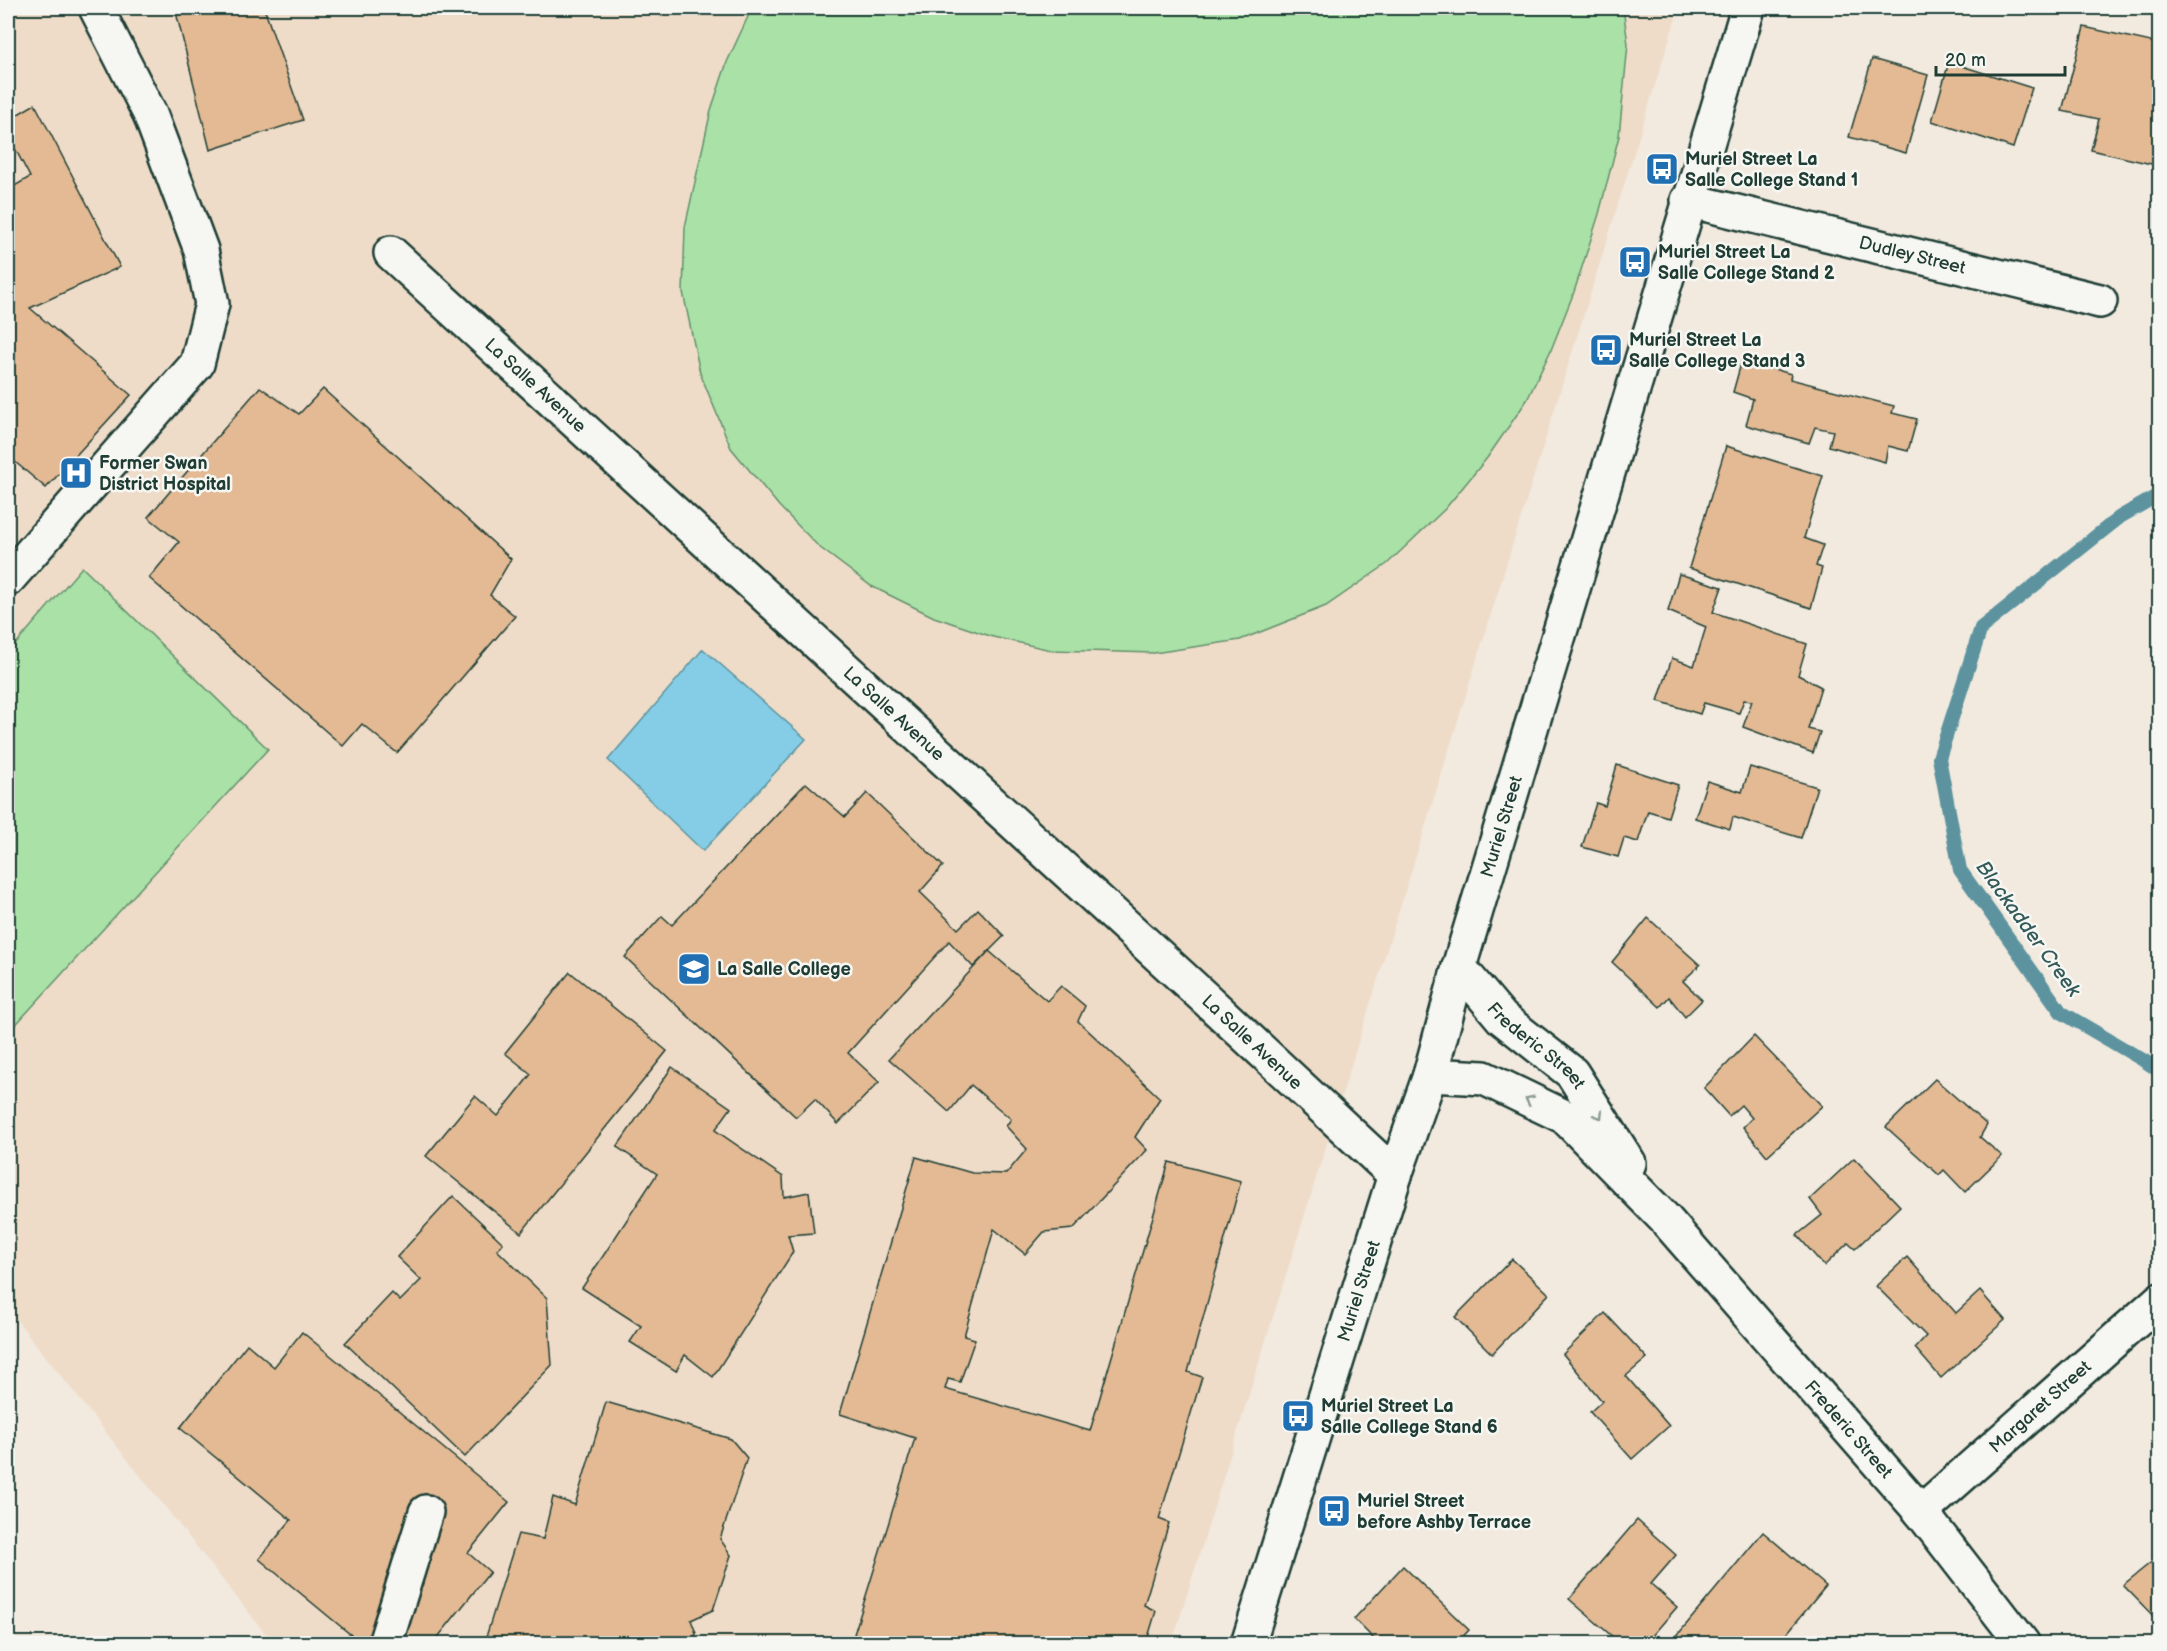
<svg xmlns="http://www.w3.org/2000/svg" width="2167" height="1651" font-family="'Balsamiq Sans',sans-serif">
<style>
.built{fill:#eedcc8}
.green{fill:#a9e1a6;stroke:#648f6d;stroke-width:1.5}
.water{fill:#85cde6;stroke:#5c939f;stroke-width:1.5}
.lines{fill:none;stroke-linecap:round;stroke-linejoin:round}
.stream{stroke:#5c939f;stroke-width:14}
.building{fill:#e3ba93;stroke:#1f3d34;stroke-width:1.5}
.minor-casing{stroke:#1f3d34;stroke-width:38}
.minor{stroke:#f6f6f2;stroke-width:33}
.oneway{stroke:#8a9a93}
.labels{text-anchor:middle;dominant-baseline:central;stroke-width:5;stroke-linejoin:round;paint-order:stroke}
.poi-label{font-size:18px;font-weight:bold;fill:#1f3d34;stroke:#f6f6f2;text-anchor:start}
.street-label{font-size:18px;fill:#1f3d34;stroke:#f6f6f2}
.water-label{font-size:20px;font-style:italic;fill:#335a58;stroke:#f6f6f2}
</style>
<rect width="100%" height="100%" fill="#f2eadf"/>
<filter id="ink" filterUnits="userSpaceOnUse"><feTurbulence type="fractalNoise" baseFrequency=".0167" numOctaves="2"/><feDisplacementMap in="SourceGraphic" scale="12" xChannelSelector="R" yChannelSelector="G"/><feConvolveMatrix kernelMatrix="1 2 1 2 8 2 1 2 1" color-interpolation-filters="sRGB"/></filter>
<g filter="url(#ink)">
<path class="built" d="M8 8H1679L1172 1643H273L8 1309Z"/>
<g class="green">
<path d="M752 8H1623L1628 44 1619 136 1599 214 1574 292 1551 350 1527 400 1487 458 1445 509 1387 564 1326 606 1240 640 1154 653 1051 650 993 637 934 617 871 586 819 547 779 506 731 448 700 373 683 292 685 227 711 110 727 62Z"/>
<path d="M82 567 268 749 8 1033V653Z"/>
</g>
<path class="water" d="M703 649 806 739 703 851 608 760Z"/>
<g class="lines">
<path class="stream" d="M2160 494 2120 517 1981 628 1939 758 1960 870 2061 1012 2143 1060 2160 1071"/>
</g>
<g class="building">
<path d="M175 8H264L303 120 210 150Z"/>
<path d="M2084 27 2160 44V166L2091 150 2099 119 2062 111Z"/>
<path d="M1872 59 1928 75 1906 153 1849 137Z"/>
<path d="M1949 62 2032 88 2013 148 1932 121Z"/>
<path d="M35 104 120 267 30 308 131 395 46 488 8 456V178L13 187 30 177 8 135V120Z"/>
<path d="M1742 360 1791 374 1790 379 1894 406 1892 413 1917 419 1908 451 1888 446 1885 462 1829 446 1833 431 1815 427 1809 443 1746 425 1753 399 1733 392Z"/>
<path d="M260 387 299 414 323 389 511 559 490 595 515 616 397 753 362 724 343 746 149 578 179 542 148 517Z"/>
<path d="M1726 446 1823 476 1804 538 1823 545 1816 566 1822 568 1811 608 1689 568Z"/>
<path d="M1679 574 1722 587 1713 612 1807 644 1798 675 1821 687 1808 729 1820 732 1813 753 1743 727 1752 701 1744 700 1739 713 1704 703 1700 714 1658 701 1672 658 1694 666 1706 627 1668 611Z"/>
<path d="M1617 765 1678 785 1668 817 1648 811 1638 842 1624 838 1618 857 1582 847 1596 803 1605 806Z"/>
<path d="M1750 767 1817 787 1801 838 1733 817 1730 829 1695 818 1707 781 1742 792Z"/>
<path d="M806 783 845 817 867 793 943 866 920 892 958 929 978 909 1004 936 973 967 949 941 848 1053 879 1082 838 1124 815 1099 796 1117 625 957 662 916 672 925Z"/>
<path d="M1648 918 1700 965 1683 981 1702 1000 1685 1017 1669 997 1660 1007 1612 962Z"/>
<path d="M989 951 1047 1001 1061 986 1085 1006 1078 1021 1160 1098 1135 1137 1147 1150 1073 1229 1044 1232 1025 1254 994 1229 964 1336 975 1339 960 1382 948 1379 945 1389 1090 1431 1169 1162 1241 1181 1188 1372 1202 1377 1159 1519 1169 1523 1144 1605 1156 1611 1146 1644H851L915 1438 840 1414 916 1157 972 1173 1006 1174 1027 1149 1006 1126 1011 1119 971 1085 949 1112 889 1059Z"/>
<path d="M570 972 667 1051 521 1233 426 1156 475 1096 498 1116 531 1074 505 1053Z"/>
<path d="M1754 1036 1822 1106 1767 1156 1743 1127 1752 1118 1741 1105 1729 1116 1704 1088Z"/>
<path d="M672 1067 731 1108 715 1130 783 1177 784 1197 809 1192 814 1233 788 1235 793 1252 713 1377 685 1355 676 1371 630 1342 641 1326 582 1288 657 1174 617 1147Z"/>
<path d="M1935 1079 1987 1125 1980 1137 2002 1156 1965 1192 1944 1170 1939 1175 1886 1127Z"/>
<path d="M1854 1158 1900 1206 1855 1249 1848 1243 1824 1266 1797 1235 1822 1215 1810 1199Z"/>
<path d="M453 1196 503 1243 497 1250 547 1298 552 1365 465 1457 345 1343 392 1293 400 1301 421 1280 397 1257Z"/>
<path d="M1907 1257 1956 1313 1980 1291 2005 1320 1941 1378 1915 1348 1926 1336 1876 1286Z"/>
<path d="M1512 1259 1549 1294 1492 1354 1455 1317Z"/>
<path d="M1605 1313 1647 1358 1626 1376 1669 1426 1632 1459 1590 1412 1602 1401 1563 1354Z"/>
<path d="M302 1332 509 1502 468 1553 490 1572 434 1642 435 1644H362L259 1559 291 1520 180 1428 247 1344 274 1367Z"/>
<path d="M606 1402 731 1439 747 1458 720 1539 731 1555 713 1610 691 1620 696 1633 693 1644H493L485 1640 518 1534 543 1539 553 1497 575 1505Z"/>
<path d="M1637 1520 1676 1555 1651 1584 1677 1607 1645 1644H1621L1569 1599Z"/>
<path d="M1763 1532 1826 1586 1778 1644H1670Z"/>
<path d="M2160 1555V1623L2123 1585Z"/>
<path d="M1403 1566 1469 1630 1456 1644H1379L1354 1619Z"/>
</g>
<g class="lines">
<defs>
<g id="minor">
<path id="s1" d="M1688 200 2100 301"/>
<path id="s2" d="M391 253 1207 1000 1395 1175"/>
<path d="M8 579 197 364 212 304 201 250 150 114 96 8"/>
<path id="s3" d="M1459 967 1502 1018 1572 1073 1629 1163"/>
<path id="s4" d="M1430 1075 1484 1078 1565 1117 1666 1220 1921 1512 2023 1644"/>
<path id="s5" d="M1921 1512 2160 1300"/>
<path d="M385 1644 426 1512"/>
<path id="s6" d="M1248 1644 1395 1175 1430 1075 1459 967 1748 8"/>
</g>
</defs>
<use href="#minor" class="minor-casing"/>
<use href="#minor" class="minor"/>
</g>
<defs><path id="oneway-chevron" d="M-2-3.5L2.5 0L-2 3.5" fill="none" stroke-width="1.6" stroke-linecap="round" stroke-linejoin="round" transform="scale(1.5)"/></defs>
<g class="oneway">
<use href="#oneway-chevron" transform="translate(1529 1100) rotate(-154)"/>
<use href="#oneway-chevron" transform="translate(1599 1115) rotate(58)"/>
</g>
</g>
<defs>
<symbol id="bus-square" viewBox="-11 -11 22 22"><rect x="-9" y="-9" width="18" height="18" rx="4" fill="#1f6fb2" stroke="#f6f6f2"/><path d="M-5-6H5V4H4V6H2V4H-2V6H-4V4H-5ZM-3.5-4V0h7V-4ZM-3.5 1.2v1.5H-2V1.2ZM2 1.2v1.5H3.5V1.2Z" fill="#fff"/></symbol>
<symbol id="hospital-square" viewBox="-11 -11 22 22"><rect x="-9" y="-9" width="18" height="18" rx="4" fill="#1f6fb2" stroke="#f6f6f2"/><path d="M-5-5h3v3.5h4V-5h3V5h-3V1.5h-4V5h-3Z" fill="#fff"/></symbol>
<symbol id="school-square" viewBox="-11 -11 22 22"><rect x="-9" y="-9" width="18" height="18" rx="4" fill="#1f6fb2" stroke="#f6f6f2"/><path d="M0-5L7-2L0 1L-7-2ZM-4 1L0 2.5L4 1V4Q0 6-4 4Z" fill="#fff"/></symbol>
</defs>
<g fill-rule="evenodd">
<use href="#bus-square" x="1643" y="150" width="38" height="38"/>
<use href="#bus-square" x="1616" y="243" width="38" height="38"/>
<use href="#bus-square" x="1587" y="331" width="38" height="38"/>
<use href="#hospital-square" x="57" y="454" width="38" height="38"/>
<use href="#school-square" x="675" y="950" width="38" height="38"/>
<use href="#bus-square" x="1279" y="1397" width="38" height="38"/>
<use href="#bus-square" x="1315" y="1492" width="38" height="38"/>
</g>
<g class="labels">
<g class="poi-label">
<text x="1685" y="159">Muriel Street La<tspan x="1685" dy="21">Salle College Stand 1</tspan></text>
<text x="1658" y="252">Muriel Street La<tspan x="1658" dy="21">Salle College Stand 2</tspan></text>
<text x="1629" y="340">Muriel Street La<tspan x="1629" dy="21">Salle College Stand 3</tspan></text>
<text x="99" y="463">Former Swan<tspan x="99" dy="21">District Hospital</tspan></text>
<text x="717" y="969">La Salle College</text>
<text x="1321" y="1406">Muriel Street La<tspan x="1321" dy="21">Salle College Stand 6</tspan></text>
<text x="1357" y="1501">Muriel Street<tspan x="1357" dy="21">before Ashby Terrace</tspan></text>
</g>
<g class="street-label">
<text stroke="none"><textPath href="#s1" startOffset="231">Dudley Street</textPath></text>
<text stroke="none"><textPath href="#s2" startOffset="196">La Salle Avenue</textPath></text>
<text stroke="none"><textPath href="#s2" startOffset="682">La Salle Avenue</textPath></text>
<text stroke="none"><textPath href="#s6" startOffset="856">Muriel Street</textPath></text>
<text stroke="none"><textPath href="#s2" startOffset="1168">La Salle Avenue</textPath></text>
<text stroke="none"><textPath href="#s3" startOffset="111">Frederic Street</textPath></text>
<text stroke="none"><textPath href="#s6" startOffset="370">Muriel Street</textPath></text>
<text stroke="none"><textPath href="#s5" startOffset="159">Margaret Street</textPath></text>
<text stroke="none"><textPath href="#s4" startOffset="566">Frederic Street</textPath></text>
</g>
<g class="water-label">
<text transform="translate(2028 929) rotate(54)">Blackadder Creek</text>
</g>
</g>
<rect width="2167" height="1651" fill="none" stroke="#f6f6f2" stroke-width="30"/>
<rect x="15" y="15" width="2137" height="1621" fill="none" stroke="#1f3d34" stroke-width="2" filter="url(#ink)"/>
<path d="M1936 66v9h129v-9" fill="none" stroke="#1f3d34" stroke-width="3"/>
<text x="1945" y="66" font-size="18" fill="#1f3d34" stroke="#f6f6f2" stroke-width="4.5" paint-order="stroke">20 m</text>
</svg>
